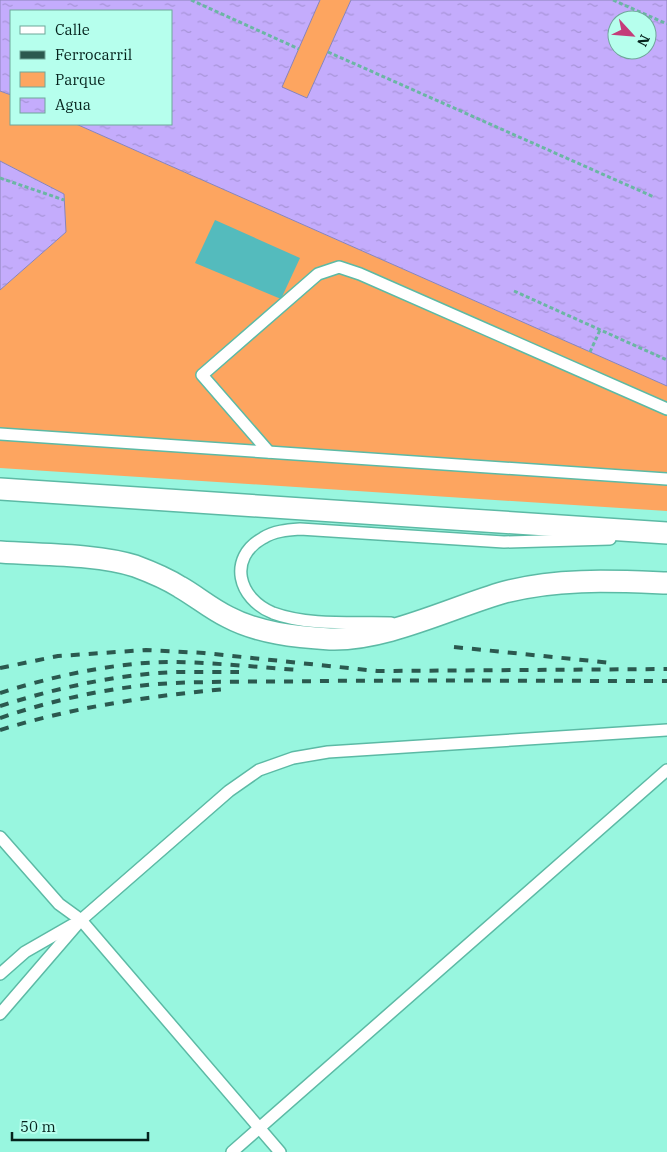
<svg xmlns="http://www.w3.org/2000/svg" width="667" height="1152" font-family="'IBM Plex Serif',serif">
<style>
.green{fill:#fda560}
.water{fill:url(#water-ripples);stroke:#8b83b9;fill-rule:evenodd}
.building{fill:#54bbbd}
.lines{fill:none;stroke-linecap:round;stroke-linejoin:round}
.lane-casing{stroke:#5cbaa5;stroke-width:14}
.street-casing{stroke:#5cbaa5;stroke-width:24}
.path{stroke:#6bb6a4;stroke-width:3;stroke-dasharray:4 2.5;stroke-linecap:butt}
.lane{stroke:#fff;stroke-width:11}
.street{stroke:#fff;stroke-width:21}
.rail{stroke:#2b594f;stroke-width:4;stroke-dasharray:9 9;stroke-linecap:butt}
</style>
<defs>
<pattern id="water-ripples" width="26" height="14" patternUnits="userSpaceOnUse" patternTransform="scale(1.25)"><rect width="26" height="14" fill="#c4acfc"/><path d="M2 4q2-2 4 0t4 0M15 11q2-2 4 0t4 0" fill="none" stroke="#a794d8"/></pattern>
</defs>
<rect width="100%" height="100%" fill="#98f6df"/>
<g class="green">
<path d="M320 0H351L307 98 281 87Z"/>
<path d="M0 91 11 95V124H76L667 386V511L0 468V290L66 232 64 194 0 161Z"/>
</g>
<g class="water">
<path d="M0 0H320L282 87 307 98 351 0H667V386L76 124H171V11H11V95L0 91ZM617 20H647V50H617Z"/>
<path d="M0 161 64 194 66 232 0 290Z"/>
</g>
<path class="building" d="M215 220 300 258 281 299 195 263Z"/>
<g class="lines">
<defs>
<g id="lane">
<path d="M0 434 667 479"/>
<path d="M269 452 202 375 318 274 339 267 360 274 667 409"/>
<path d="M391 623C354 622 308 626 273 613 238 599 227 558 263 538 274 531 287 530 300 529L504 542 610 539"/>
<path d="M0 837 59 904 81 920 280 1152"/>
<path d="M0 974 25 952 72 925"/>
<path d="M0 1014 81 920 229 791 259 770 293 758 328 752 667 730"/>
<path d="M232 1152 667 770"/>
</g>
<g id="street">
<path d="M0 489 667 533"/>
<path d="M0 552C41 555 97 554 135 566 151 572 166 578 180 587 196 596 211 609 228 617 258 633 296 637 330 639 385 641 452 607 505 592 558 578 613 581 667 583"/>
</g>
</defs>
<use href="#lane" class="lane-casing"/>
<use href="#street" class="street-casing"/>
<g class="path">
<path d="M191 0 299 49"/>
<path d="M613 0 667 24"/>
<path d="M328 52 654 197"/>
<path d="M0 178 64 200"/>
<path d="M514 291 667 360"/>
<path d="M590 352 600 330"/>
</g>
<use href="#lane" class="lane"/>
<use href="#street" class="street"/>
<g class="rail">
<path d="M454 647 612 663"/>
<path d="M0 668 58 656 146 650 204 653 377 671 667 669"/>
<path d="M0 693C53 676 121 661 177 662 217 663 258 667 299 670"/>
<path d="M0 706C57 688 117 674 177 672 198 672 219 672 239 672"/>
<path d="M0 718C56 699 115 686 174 683 223 681 273 682 322 681 437 680 552 681 667 681"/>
<path d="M0 730C74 707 149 696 226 689"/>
</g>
</g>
<rect x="10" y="10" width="162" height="115" fill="#b6ffed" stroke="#6fa79a"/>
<rect x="20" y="26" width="25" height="8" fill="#ffffff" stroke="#6fa79a"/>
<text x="55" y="35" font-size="15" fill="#05231d">Calle</text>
<rect x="20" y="51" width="25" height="8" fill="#2b594f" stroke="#6fa79a"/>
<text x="55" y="60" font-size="15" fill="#05231d">Ferrocarril</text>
<rect x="20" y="72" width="25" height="15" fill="#fda560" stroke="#6fa79a"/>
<text x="55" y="85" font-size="15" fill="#05231d">Parque</text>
<rect x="20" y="98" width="25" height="15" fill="url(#water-ripples)" stroke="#6fa79a"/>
<text x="55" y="110" font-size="15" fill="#05231d">Agua</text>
<g transform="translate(632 35) rotate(116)"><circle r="24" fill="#b6ffed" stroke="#6fa79a"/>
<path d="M0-4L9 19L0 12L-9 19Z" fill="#c43c79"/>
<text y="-8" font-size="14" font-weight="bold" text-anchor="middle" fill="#05231d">N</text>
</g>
<path d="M12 1132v8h136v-8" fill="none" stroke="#05231d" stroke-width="2.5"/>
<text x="20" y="1132" font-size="15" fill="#05231d" stroke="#b6ffed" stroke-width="4" paint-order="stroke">50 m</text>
</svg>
